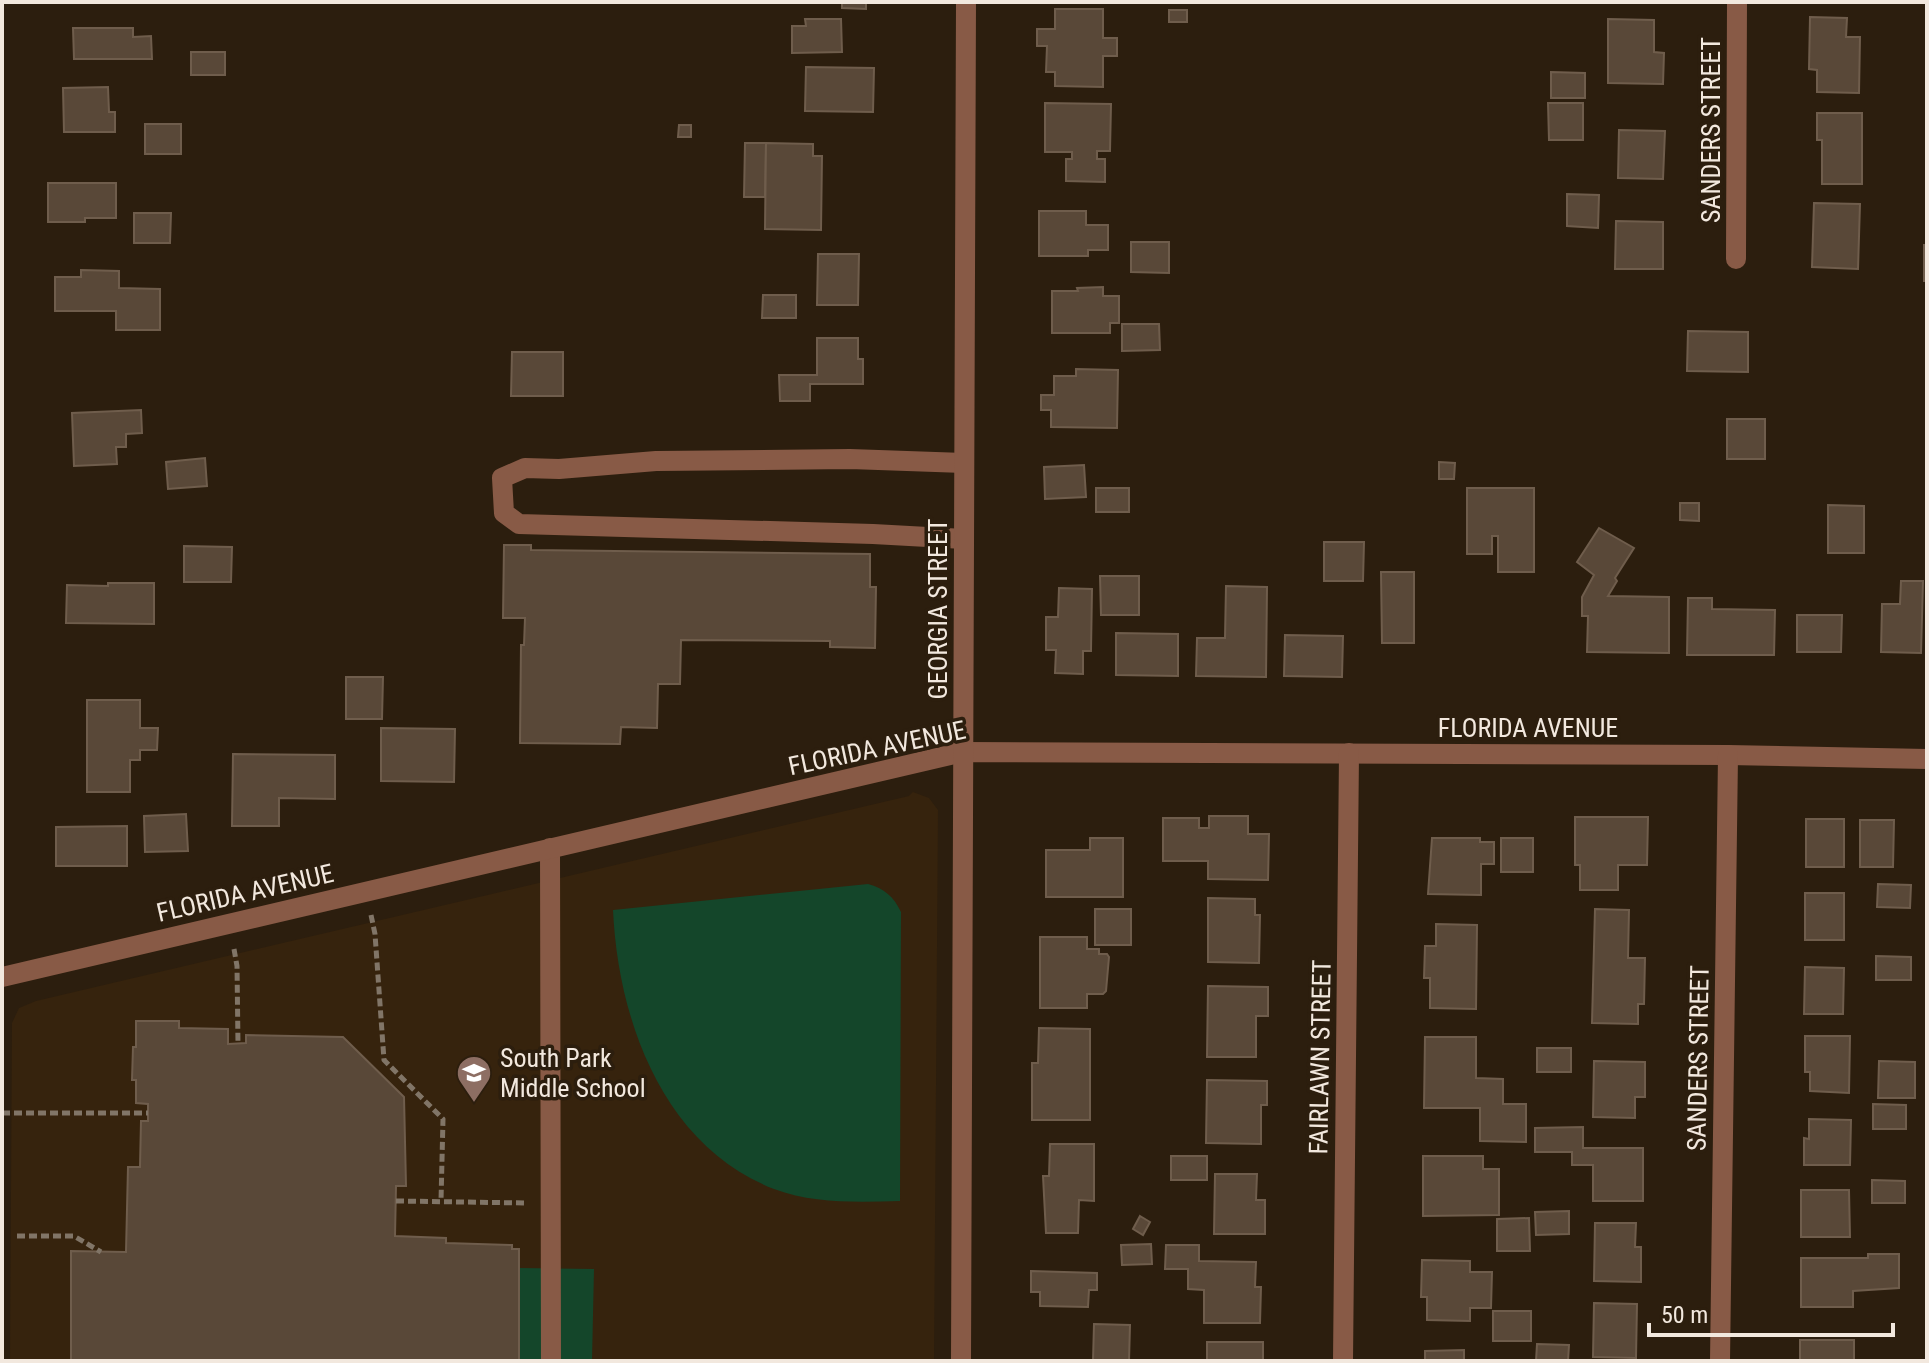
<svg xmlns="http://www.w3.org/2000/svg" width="1929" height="1363" font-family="'Roboto Condensed',sans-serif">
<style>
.built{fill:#36230d}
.green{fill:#14462a}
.building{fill:#594838;stroke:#6f5d4c;stroke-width:2}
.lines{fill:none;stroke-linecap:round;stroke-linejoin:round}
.path{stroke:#817567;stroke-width:5;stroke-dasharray:8 4;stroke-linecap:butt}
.minor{stroke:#885a46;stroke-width:20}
.labels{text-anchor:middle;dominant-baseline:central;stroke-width:7;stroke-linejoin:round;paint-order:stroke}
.street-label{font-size:26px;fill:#f2e8de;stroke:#2c1e0e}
.poi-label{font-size:26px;fill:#f2e8de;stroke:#2c1e0e;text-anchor:start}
</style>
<rect width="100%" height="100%" fill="#2c1e0e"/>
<path class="built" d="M913 792 929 798 938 810 934 1361H10L12 1023 19 1008 36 1001 909 796Z"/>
<g class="green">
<path d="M868 884C884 888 894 897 901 912L900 1201C858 1202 814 1204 774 1189 663 1146 618 1020 613 910Z"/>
<path d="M519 1268 594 1269 592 1361H519Z"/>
</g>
<g class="building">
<path d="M842 2H866V9L842 8Z"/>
<path d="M1055 9H1103V38H1117V56H1103V87L1055 86V72H1046L1047 46H1037V29H1055Z"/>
<rect x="1169" y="10" width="18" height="12"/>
<path d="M1810 17 1847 18 1846 37H1860L1859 93 1817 92V70L1809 69Z"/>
<path d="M805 19H841L842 52 792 53V26H806Z"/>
<path d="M1608 19 1654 20V52L1664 53 1663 84 1608 83Z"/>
<path d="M73 28H133V37L151 36 152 59H74Z"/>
<rect x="191" y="52" width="34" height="23"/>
<path d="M806 67 874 68 873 112 805 111Z"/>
<path d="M1551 72 1585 73V98H1551Z"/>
<path d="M108 87 109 112H115V132H64L63 88Z"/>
<path d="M1045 103 1111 104 1110 151H1097V159H1105V182L1066 181V159H1072V152H1045Z"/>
<path d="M1548 103H1583V140H1549Z"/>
<path d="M1817 113H1862V184H1822V140H1817Z"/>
<rect x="145" y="124" width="36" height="30"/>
<path d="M679 125H691V137H678Z"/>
<path d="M1619 130 1665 131 1663 179 1618 178Z"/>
<path d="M745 143H766L765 197H744Z"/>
<path d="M766 143 813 144V156H822L821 230 765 229Z"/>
<path d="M48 183H116V218H85V222H48Z"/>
<path d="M1567 194 1599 195 1598 228 1567 226Z"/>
<path d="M1814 203 1860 204 1858 269 1812 267Z"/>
<path d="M1039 211H1086V225H1108V250H1088V256H1039Z"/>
<path d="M134 213H171L170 243H134Z"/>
<path d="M1616 221 1663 222V269H1615Z"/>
<path d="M1131 242H1169V273L1131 272Z"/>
<rect x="1924" y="245" width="3" height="36"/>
<path d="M818 254H859L858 305H817Z"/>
<path d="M81 270 119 271V288L160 289V330H116V311H55V277H81Z"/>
<path d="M1103 287V296H1119V323H1110V333H1052V291H1078L1077 288Z"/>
<path d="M763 295H796V318H762Z"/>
<path d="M1122 324H1159L1160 350 1122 351Z"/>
<path d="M1688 331 1748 332V372L1687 371Z"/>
<path d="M817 338H858V359H863V384H810V401H780L779 375H817Z"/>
<path d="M512 352H563V396H511Z"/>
<path d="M1076 369 1118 370 1117 428 1051 427V410H1041V395H1054V376H1076Z"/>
<path d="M141 410 142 433 126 434V447H116L117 464 74 466 72 413Z"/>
<rect x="1727" y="419" width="38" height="40"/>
<path d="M205 458 207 486 168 489 166 462Z"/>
<path d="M1439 462 1455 463 1454 479H1439Z"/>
<path d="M1084 465 1086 497 1045 499 1044 467Z"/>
<rect x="1096" y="488" width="33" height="24"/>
<path d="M1467 488H1534V572H1498V536H1492V554H1467Z"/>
<path d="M1680 503H1699V521L1680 520Z"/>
<path d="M1828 505 1864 506V553H1828Z"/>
<path d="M1599 528 1634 548 1615 578 1617 581 1608 596 1669 597V653L1587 652 1588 616H1582V597L1594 575 1577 562Z"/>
<path d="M1324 542H1364L1363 581H1324Z"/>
<path d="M504 545H531V550L870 554V587H876L875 648 830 647V641L681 640 680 684H658L657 728 621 727 620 744 520 743 521 645H524L525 618H503Z"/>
<path d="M184 546 232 547 231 582H184Z"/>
<path d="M1381 572H1414V643H1382Z"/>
<path d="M1100 576H1139V615H1101Z"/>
<path d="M1901 581H1923L1921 653 1881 652 1882 604H1900Z"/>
<path d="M108 583H154V624L66 623 67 585 108 586Z"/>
<path d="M1226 586 1267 587 1266 677 1196 676 1197 638H1225Z"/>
<path d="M1059 588 1092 589 1091 651H1083V674L1055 673 1056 650H1046V617H1058Z"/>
<path d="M1688 598H1712V609L1775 610 1774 655H1687Z"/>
<path d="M1797 615H1842L1841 652H1797Z"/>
<path d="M1116 633 1178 634V676L1116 675Z"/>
<path d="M1285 635 1343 636 1342 677 1284 676Z"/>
<path d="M346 677H383L382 719H346Z"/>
<path d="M87 700H140V728H158L157 750H140V760H130V792H87Z"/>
<path d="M381 728 455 729 454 782 381 781Z"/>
<path d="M233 754 335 755V799L279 798V826H232Z"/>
<path d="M186 814 188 851 145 852 144 816Z"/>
<path d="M1209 816H1248V834H1269L1268 880 1208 879V861H1163V818H1199V828H1209Z"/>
<path d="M1575 817H1648L1647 865H1618V890H1580V865H1575Z"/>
<rect x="1806" y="819" width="38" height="48"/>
<path d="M1860 820H1894L1893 867H1860Z"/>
<path d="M127 826V866H56V827Z"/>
<path d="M1090 838H1123V897H1046V850H1090Z"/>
<path d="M1432 838H1480V842H1494V864H1481V895L1428 894Z"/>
<rect x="1501" y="838" width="32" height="34"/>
<path d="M1878 884 1911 885 1910 908 1877 907Z"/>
<rect x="1805" y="893" width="39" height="47"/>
<path d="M1208 898 1255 899V915H1260L1259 963 1208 962Z"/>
<rect x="1095" y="909" width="36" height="36"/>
<path d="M1595 909 1629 910 1628 958H1645L1644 1004H1638V1024L1592 1023Z"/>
<path d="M1436 924 1477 925 1476 1009 1430 1008V978H1424L1425 946H1436Z"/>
<path d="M1040 937H1087V949H1099V954H1107L1109 957 1106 991 1103 994H1087V1008H1040Z"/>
<path d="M1876 956 1911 957V980H1876Z"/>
<path d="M1805 967 1844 968 1843 1014H1804Z"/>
<path d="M1208 986 1268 987V1016H1256V1057H1207Z"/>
<path d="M136 1021H179V1028L228 1029V1044L246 1043V1035L343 1037 404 1097 406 1186H396L395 1236 446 1238V1243L512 1245V1249H519V1361H71V1251L126 1252 128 1167H140L141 1121H148V1104L136 1103V1080H132L133 1047H136Z"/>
<path d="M1039 1028 1090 1029V1120H1032V1063H1038Z"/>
<path d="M1805 1036H1850L1849 1093 1810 1091V1072H1805Z"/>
<path d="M1425 1037H1476V1078L1503 1079V1104H1526V1142L1480 1141V1108H1424Z"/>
<rect x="1537" y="1048" width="34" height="24"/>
<path d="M1594 1061 1645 1062V1097H1635V1118L1593 1117Z"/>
<path d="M1879 1061 1915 1062V1098H1878Z"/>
<path d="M1207 1080 1267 1081V1105H1261V1144L1206 1143Z"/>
<path d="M1873 1104 1906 1105V1129H1873Z"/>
<path d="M1809 1119 1851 1120 1850 1165H1804V1138L1809 1139Z"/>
<path d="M1583 1127V1148H1643V1201H1593V1165H1572V1152H1535V1128Z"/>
<path d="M1050 1144H1094V1201L1079 1200 1078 1233H1046L1043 1176H1049Z"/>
<rect x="1171" y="1156" width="36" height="24"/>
<path d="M1423 1156H1483V1169H1499V1215L1423 1216Z"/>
<path d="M1215 1174H1257L1256 1200H1265V1234H1214Z"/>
<path d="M1872 1180 1905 1181V1203H1872Z"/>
<path d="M1801 1190H1849L1850 1237H1801Z"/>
<path d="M1569 1211V1234L1536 1235 1535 1212Z"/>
<path d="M1140 1216 1150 1222 1143 1235 1133 1229Z"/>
<path d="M1529 1218 1530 1251H1497V1219Z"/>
<path d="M1595 1223H1636L1635 1247H1641V1282L1594 1281Z"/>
<path d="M1151 1244 1152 1264 1122 1265 1121 1245Z"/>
<path d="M1166 1245H1199V1261L1256 1262 1255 1287H1261L1260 1323H1204V1290L1188 1289V1269H1165Z"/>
<path d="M1868 1254H1899V1288L1853 1291V1307H1801V1258H1868Z"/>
<path d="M1422 1260 1470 1261V1272H1492L1491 1308H1470V1321L1427 1320V1297H1421Z"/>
<path d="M1031 1271 1097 1273V1290H1089L1088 1307 1040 1306V1292H1031Z"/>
<path d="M1594 1303 1637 1304 1636 1358 1593 1357Z"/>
<rect x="1493" y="1311" width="38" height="30"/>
<path d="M1094 1324 1130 1325 1129 1361H1093Z"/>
<rect x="1800" y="1340" width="54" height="21"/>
<rect x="1207" y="1342" width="56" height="19"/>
<path d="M1537 1344 1569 1345 1568 1361H1536Z"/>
<path d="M1464 1350V1361H1425V1351Z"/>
</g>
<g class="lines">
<g class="path">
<path d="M371 915 375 934 384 1060 443 1119 441 1201"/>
<path d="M234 949 237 966 238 1044"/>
<path d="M2 1113H148"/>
<path d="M396 1201 527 1203"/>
<path d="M17 1236H74L101 1252"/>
</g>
<g class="minor">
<path d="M1736 259 1737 2"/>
<path d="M964 539 873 534 519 524 504 513 502 478 525 468 559 469 656 461 850 459 964 463"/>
<path d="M550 848 551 1361"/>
<path d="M2 977 963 752 1728 755 1927 759"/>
<path d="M961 1361 966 2"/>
<path d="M1343 1361 1349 753"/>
<path d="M1720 1361 1728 755"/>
</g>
</g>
<defs>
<symbol id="school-pin" viewBox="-11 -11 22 30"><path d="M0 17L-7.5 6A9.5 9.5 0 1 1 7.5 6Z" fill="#8d6e63" stroke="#2c1e0e"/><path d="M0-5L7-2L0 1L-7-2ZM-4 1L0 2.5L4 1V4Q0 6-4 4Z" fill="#fff"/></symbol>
</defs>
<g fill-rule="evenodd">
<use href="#school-pin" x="454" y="1053" width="40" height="54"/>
</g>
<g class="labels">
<g class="street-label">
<text transform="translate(1711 130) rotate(-90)">SANDERS STREET</text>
<text transform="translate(938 609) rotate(-90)">GEORGIA STREET</text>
<text x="1528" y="728">FLORIDA AVENUE</text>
<text transform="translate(877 748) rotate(-12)">FLORIDA AVENUE</text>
<text transform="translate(245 893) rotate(-13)">FLORIDA AVENUE</text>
<text transform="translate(1320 1057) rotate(-89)">FAIRLAWN STREET</text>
<text transform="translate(1698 1058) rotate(-89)">SANDERS STREET</text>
</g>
<g class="poi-label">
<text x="500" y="1058">South Park<tspan x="500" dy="30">Middle School</tspan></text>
</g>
</g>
<rect width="1929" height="1363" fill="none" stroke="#f2e8de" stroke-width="8"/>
<path d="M1649 1323v12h244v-12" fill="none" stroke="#f2e8de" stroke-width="4"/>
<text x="1661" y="1323" font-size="24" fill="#f2e8de" stroke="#2c1e0e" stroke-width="6" paint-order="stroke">50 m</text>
</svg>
